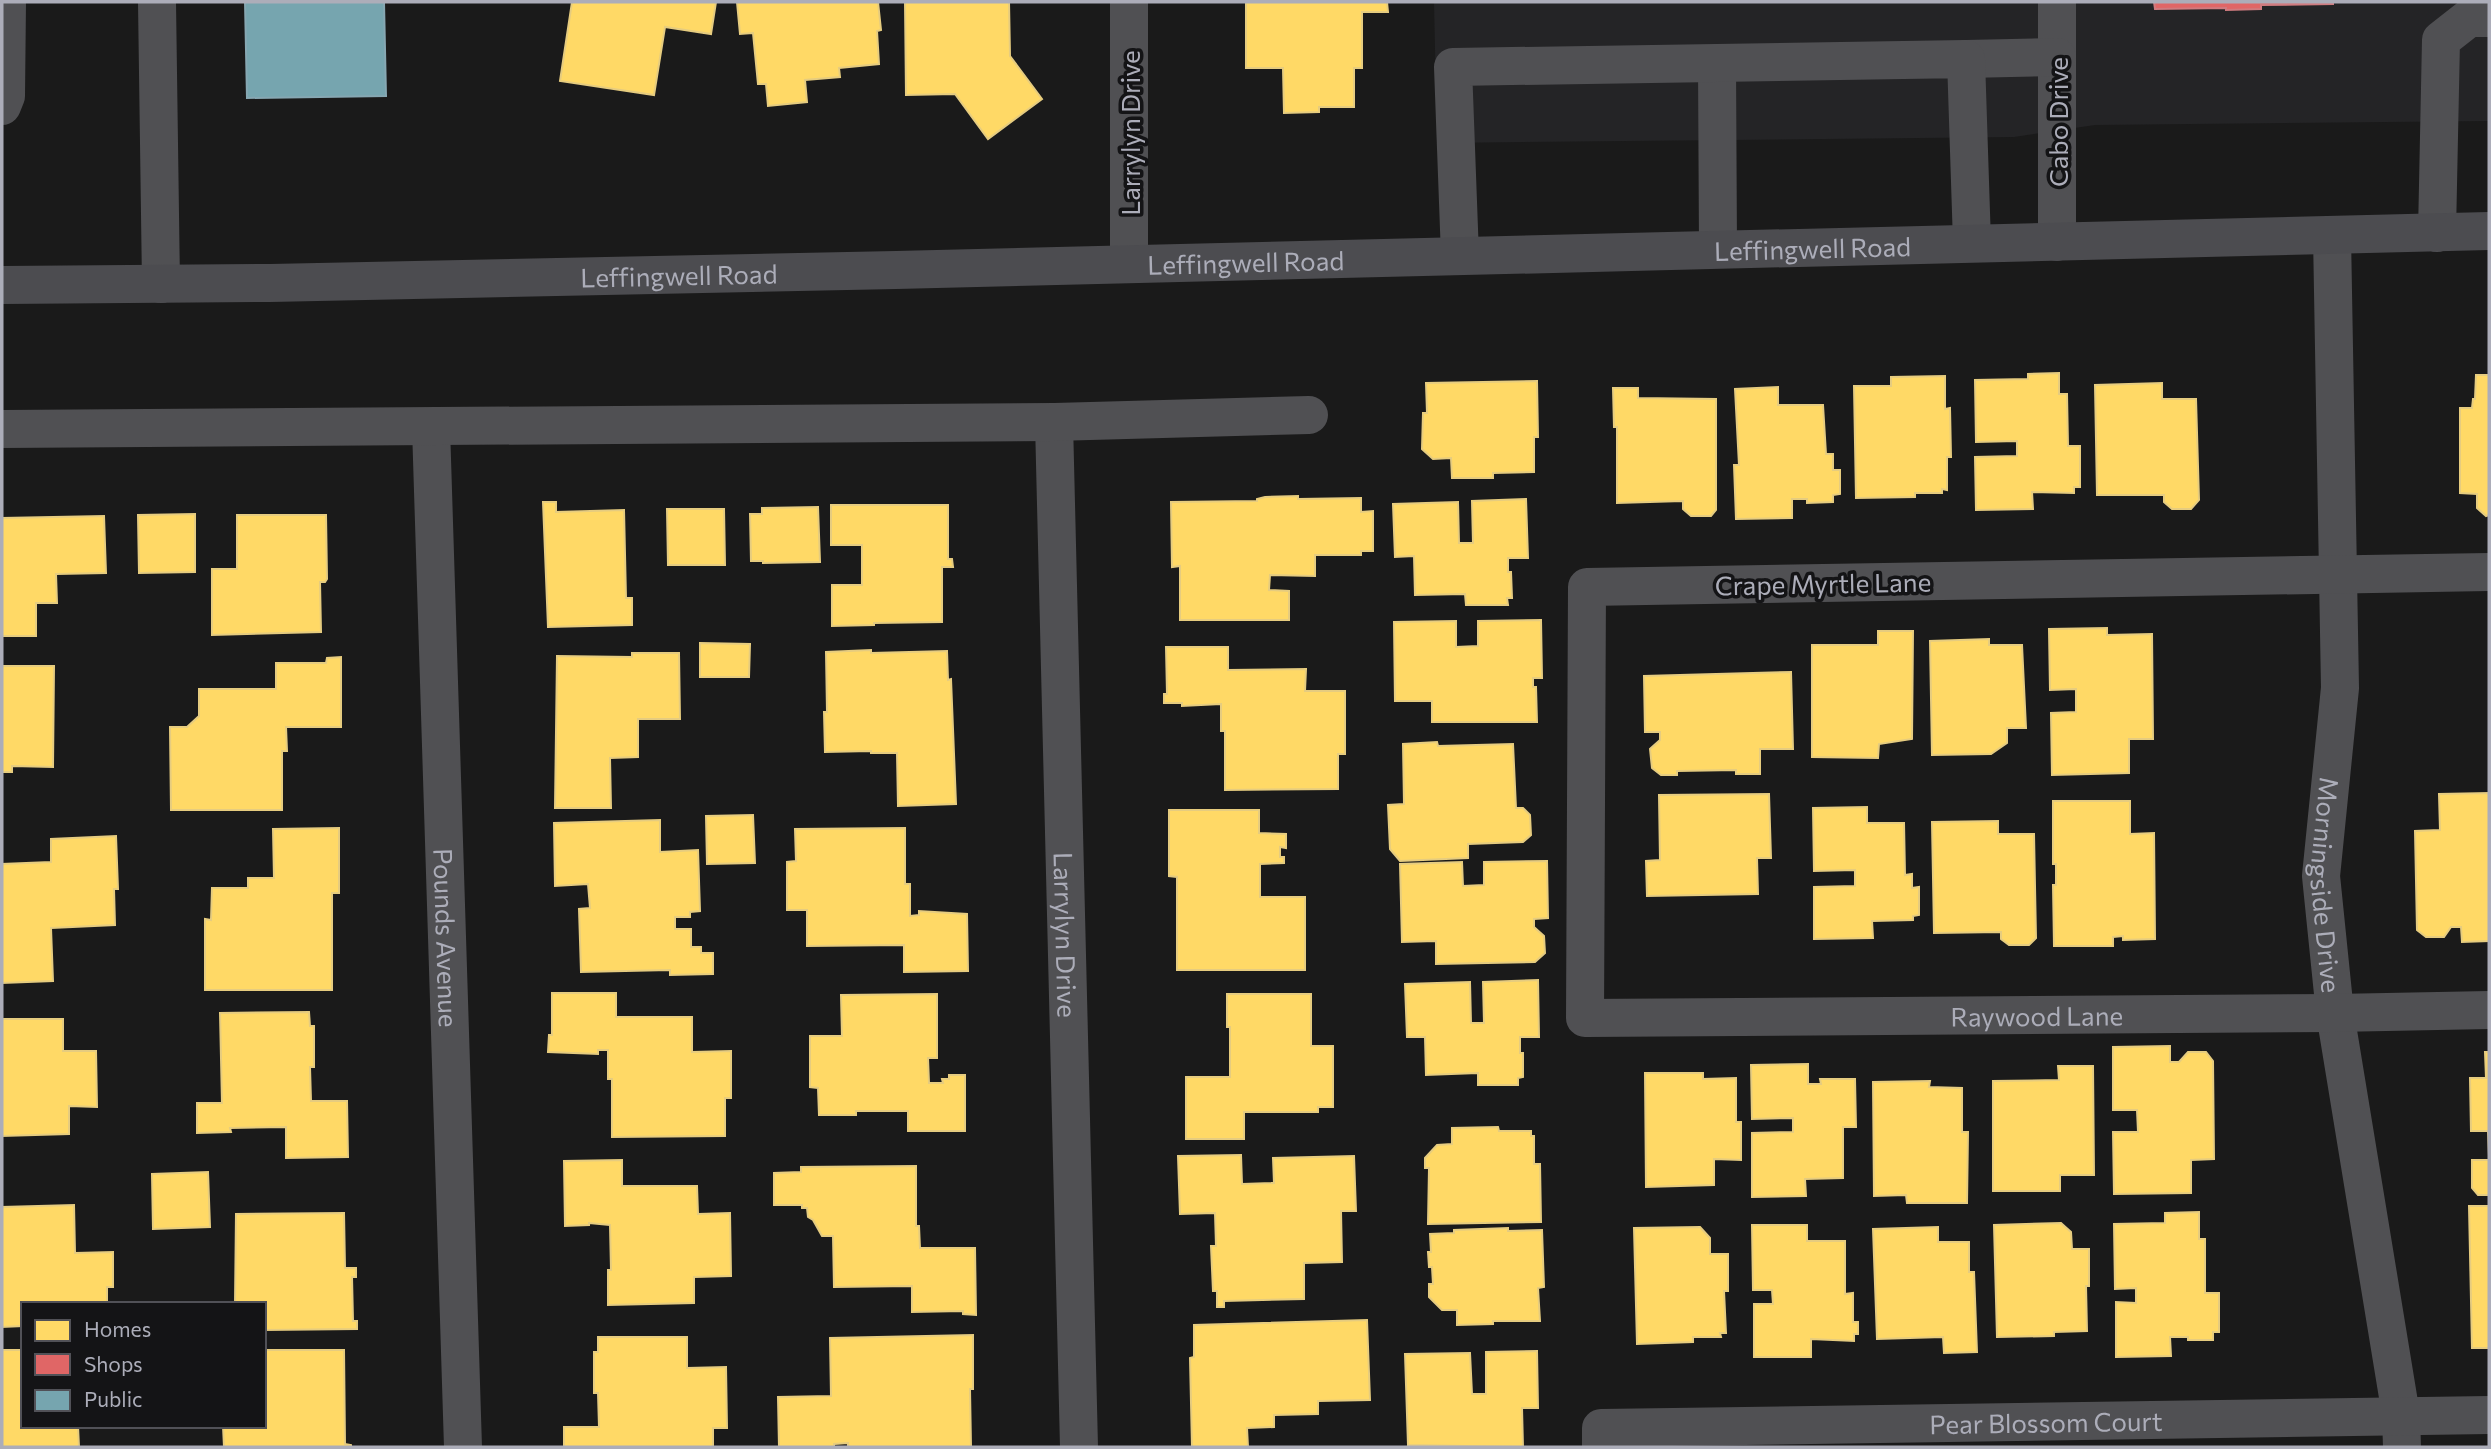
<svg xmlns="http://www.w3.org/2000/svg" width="2491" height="1449" font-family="Commissioner,sans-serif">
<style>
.built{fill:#242426}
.homes{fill:#ffd966;stroke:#e6cc7f;stroke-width:2}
.shops{fill:#e06666;stroke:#d07b7f;stroke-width:2}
.public{fill:#76a5af;stroke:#86a7b2;stroke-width:2}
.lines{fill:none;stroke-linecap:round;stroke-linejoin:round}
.minor{stroke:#505053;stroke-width:38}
.major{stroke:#4c4c50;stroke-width:38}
.labels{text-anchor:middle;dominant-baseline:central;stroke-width:7;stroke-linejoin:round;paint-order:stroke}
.street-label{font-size:26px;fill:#acadb9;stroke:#141416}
</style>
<rect width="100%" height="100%" fill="#1a1a1a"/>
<path class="built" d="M1434 2H2489V121L2095 125 2014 137 1437 143Z"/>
<g class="homes">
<path d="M572 2H716L711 34 665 27 654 95 560 81Z"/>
<path d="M737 2H878L881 30 877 31 879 64 839 68 840 77 805 80 807 102 768 106 766 84H758L753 33 740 34Z"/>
<path d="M905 2H1009L1010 56 1042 99 988 139 955 94 906 95Z"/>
<path d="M1246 2H1387L1388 12H1362V68H1354V107H1319V112L1284 113 1283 68H1246Z"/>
<path d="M2059 373V394H2067L2068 446H2080V487H2074V493L2032 492 2033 509 1976 510 1975 457 2017 456V441L1976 442 1975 380 2028 379V374Z"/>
<path d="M2476 375H2489V515L2486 516 2477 508V494L2460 493V408H2472L2473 399H2475Z"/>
<path d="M1945 376V409L1950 408 1951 457H1947V490L1942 489V493H1915V497L1856 498 1854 386H1891V377Z"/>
<path d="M1537 381 1538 437H1534V472L1493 473V478H1452L1451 458 1433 459 1422 449 1423 413H1427L1426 383Z"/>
<path d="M2162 383V399H2196L2199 500 2191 509H2172L2164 502V495H2097L2095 385Z"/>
<path d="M1778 387V405H1823L1826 454H1833V470H1840V494L1833 495V502L1807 503V499H1792V518L1736 519 1734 465H1739L1735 389Z"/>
<path d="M1613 388H1638V398L1716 399V510L1711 516H1691L1683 509V501L1617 503V427H1614Z"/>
<path d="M1298 496V499L1361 498V512L1373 511V551H1361V555H1315V576L1270 575 1269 590 1289 591V620H1180V566L1172 567 1171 502 1257 501V499L1265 497Z"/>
<path d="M1526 499 1528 558H1508V572H1511L1512 598H1507L1508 605H1466L1465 594 1415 595 1414 556 1395 557 1393 504 1458 502 1459 543H1473L1472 501Z"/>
<path d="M543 502H556V512L624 510 626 598H632V625L548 627Z"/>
<path d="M831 505H948V559H952L953 567H942V622L874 623V625L832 626V585H862V545H831Z"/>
<path d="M818 507 820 562 763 563V561H751L750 514H762V508Z"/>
<path d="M667 509H724L725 565H668Z"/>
<path d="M195 514V572L139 573 138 515Z"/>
<path d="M237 515H326L327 579 325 582H320L321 632 212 635V569H237Z"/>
<path d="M104 516 106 573 56 574 57 603H36V636H2V518Z"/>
<path d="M1541 620 1542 678H1533V687H1536L1537 722H1432V701H1395L1394 622 1456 621V647L1478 646V621Z"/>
<path d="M2107 628V635L2152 634 2153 739H2129V773L2052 775 2051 713 2076 712V689L2050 690 2049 629Z"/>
<path d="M1878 631H1913L1912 739 1879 744 1878 758 1812 757V645H1878Z"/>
<path d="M1989 639V645H2022L2026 728H2007V743L1991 754 1932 755 1930 641Z"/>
<path d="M700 643 750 644 749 677H700Z"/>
<path d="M1166 647H1228V670L1306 669 1305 691H1345V754H1338V789L1225 790V731H1221V704L1182 706V703H1164V694H1167Z"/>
<path d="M871 650V653L947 651 948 680 951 679 956 804 898 806 897 753H871V751L825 752 824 712H827L826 652Z"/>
<path d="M632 653H679L680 719H638V757L610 758 611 808H555L557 656 632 657Z"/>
<path d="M341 657V727H286L287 751H282V810H171L170 727H187L199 716V689H276V663H326L327 658Z"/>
<path d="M2 666H54L53 767 12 766V772H2Z"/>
<path d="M1791 672 1793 749H1760V774H1736V770L1677 771V775H1661L1652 768 1650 749 1660 740V732H1645L1644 676Z"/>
<path d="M1437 742 1438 746 1513 744 1516 808H1523L1530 815 1531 835 1523 842 1468 844V858L1400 861 1390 849 1388 805 1404 804 1403 744Z"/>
<path d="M2489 793V941L2462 942 2461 927H2451L2444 937H2426L2417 930 2415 831 2440 830 2439 794Z"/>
<path d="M1769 794 1771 858H1757L1758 894 1647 896 1646 861 1660 860 1659 795Z"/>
<path d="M2053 801H2130V834L2154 833 2155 939 2123 940V936L2113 937V946H2054L2053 885H2056V864H2053Z"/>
<path d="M1867 807V823H1904L1905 875 1912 874V888L1919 887V915L1913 916V920L1872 921 1873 938 1814 939V887L1855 886V870L1814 871 1813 808Z"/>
<path d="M1169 810H1259V833L1286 834V848L1280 847V857H1284V863L1260 864V897H1305V970H1177V877L1169 876Z"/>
<path d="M753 815 755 863 707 864 706 816Z"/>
<path d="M660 820V852L698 850 700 911 690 912V917H675V929H691V947H701V953H713V974L670 975V970L581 972 579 909 590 908 588 884 555 886 554 823Z"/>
<path d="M1998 821V834H2034L2036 938 2029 945H2009L2001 939V932L1934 933 1932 822Z"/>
<path d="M339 828V893H332V990H205V919L211 920 212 888H248V878H274L273 829Z"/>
<path d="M905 828V884H910V916L919 915V911L967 914 968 971 904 972V945L807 946V910H787V862L796 861 795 829Z"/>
<path d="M116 836 118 889H114L115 925 51 928 53 981 2 983V864L51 862V839Z"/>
<path d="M1547 861 1548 918 1534 919V927L1544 936 1545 953 1535 962 1436 964V941L1402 942 1400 864 1462 862 1463 886 1484 885V862Z"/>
<path d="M1538 980 1539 1037H1520V1053H1523V1077L1518 1078V1085H1478V1073L1426 1075 1425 1037H1407L1405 984 1470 982 1471 1023H1484L1483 982Z"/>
<path d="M552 993H616V1017H692V1052L731 1051V1098H725V1136L612 1137V1079H608V1050H598V1054L548 1052 549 1035H552Z"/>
<path d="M937 994V1058H928L929 1083H943L942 1079H949V1075H965V1131H908V1111H856V1115H819L818 1088 810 1087V1036H842L841 995Z"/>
<path d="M1227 994H1311V1046H1333V1107H1318V1112H1244V1139H1186V1077H1230V1027H1227Z"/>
<path d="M309 1012 310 1026H314V1067H310L311 1101H347L348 1157 286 1158V1127L230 1128 231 1132 197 1133V1103H222L220 1013Z"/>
<path d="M2 1019H63V1051H96L97 1107 69 1106V1134L2 1136Z"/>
<path d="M2170 1046V1062H2179L2188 1052H2206L2213 1061 2214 1159 2191 1160V1193L2114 1194 2113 1132H2138L2137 1110H2113V1047Z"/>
<path d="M2485 1052H2489V1156L2488 1131H2471L2470 1078H2486Z"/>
<path d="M1808 1064V1084H1821L1820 1079H1855L1856 1127H1843V1178L1805 1179 1806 1196 1752 1197V1133L1793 1132V1118L1752 1119 1751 1065Z"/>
<path d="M2058 1066H2093L2094 1175H2060V1191H1993V1081L2059 1080Z"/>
<path d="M1645 1073H1703V1079L1736 1078V1122H1741V1160L1714 1159V1185L1646 1187Z"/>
<path d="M1930 1081 1929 1087 1962 1088V1132H1968L1967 1203H1907L1906 1195 1874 1196 1873 1082Z"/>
<path d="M1498 1127 1499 1131H1531V1136H1534V1164H1540L1541 1222 1428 1224 1429 1168H1425V1158L1437 1145 1452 1144V1128Z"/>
<path d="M1241 1155 1242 1184 1274 1183 1273 1158 1354 1156 1356 1211H1341L1342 1262 1304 1263V1299L1224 1301V1307H1217V1291H1213L1211 1246H1216L1215 1213 1180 1214 1178 1156Z"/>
<path d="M622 1160V1186H697L698 1214 730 1213 731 1276 694 1277V1303L608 1305V1270H611L610 1225 589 1223V1225L565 1226 564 1161Z"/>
<path d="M2472 1160H2489V1195H2478L2472 1188Z"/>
<path d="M916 1166V1226H919L920 1248H975L976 1315 963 1314V1311L912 1312V1286L834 1287 833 1236H822L813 1220 808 1217 807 1208H802V1205H774V1173L801 1172V1167Z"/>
<path d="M208 1172 210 1227 153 1229 152 1174Z"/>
<path d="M74 1205 75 1253 113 1252V1287H107V1304H23V1326L2 1327V1207Z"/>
<path d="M2469 1206H2489V1348H2472Z"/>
<path d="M2199 1212V1239H2205V1293H2219V1332H2213V1340H2188V1337H2170L2171 1356 2116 1357V1302L2136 1303V1288L2115 1289 2114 1224 2165 1223V1213Z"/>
<path d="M344 1213 345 1268H356V1277H352L353 1321H357V1329L265 1330 264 1304H235L236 1214Z"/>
<path d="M2061 1223 2071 1232 2072 1249H2089V1286H2086L2087 1331 2054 1332V1336L1997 1337 1994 1225Z"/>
<path d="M1752 1225H1807V1241H1845V1294L1853 1293V1322H1858V1334H1854V1341L1811 1339V1357H1754V1304H1773L1772 1290H1753Z"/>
<path d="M1700 1227 1710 1238V1254H1728V1291H1724L1726 1333H1720L1721 1337H1693V1342L1637 1344 1634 1228Z"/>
<path d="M1938 1227V1242H1969V1272H1974L1977 1352 1944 1353 1943 1337 1877 1339 1873 1229Z"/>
<path d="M1508 1228V1231L1542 1230 1544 1287 1538 1288 1540 1321H1493V1324L1457 1325V1310H1442L1429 1297V1284H1433L1432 1267H1429L1428 1252H1431L1430 1234 1454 1233V1230Z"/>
<path d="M1367 1320 1370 1400 1318 1401V1414L1274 1415V1427L1247 1428 1248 1447H1192L1190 1358 1194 1357V1325Z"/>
<path d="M973 1335V1389H970L971 1447H848V1443L834 1444V1447H779L778 1397 831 1396 830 1338Z"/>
<path d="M598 1337H687V1368L726 1367 727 1428H713V1447H564V1427H599L598 1393H594V1352H598Z"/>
<path d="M2 1350H23V1426H78L79 1447H2Z"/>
<path d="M264 1350H344L345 1444 351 1445V1447H224L223 1426H264Z"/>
<path d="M1537 1351 1538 1408H1522L1523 1447 1408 1445 1405 1354 1470 1353 1472 1394H1486V1352Z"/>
</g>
<path class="shops" d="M2154 2H2333V4L2261 5V9L2226 10V8L2155 9Z"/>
<path class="public" d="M245 2H384L386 96 247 98Z"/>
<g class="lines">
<g class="minor">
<path d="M157 2 161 284"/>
<path d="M1129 2V263"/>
<path d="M2057 2V242"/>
<path d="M1966 59 2057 57"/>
<path d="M1717 63 1718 249"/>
<path d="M2 106 6 96 7 2"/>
<path d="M2437 233 2441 40 2469 18H2489"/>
<path id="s1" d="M2332 235 2340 688 2321 876 2335 1013 2401 1415 2402 1447"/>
<path d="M1460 256 1453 67 1966 59 1972 243"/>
<path id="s2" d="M1054 422 1079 1447"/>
<path id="s3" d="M431 427 463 1447"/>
<path d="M2 429 1054 422 1309 415"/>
<path id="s4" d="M2489 572 1587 587 1585 1018 2335 1013 2489 1010"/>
<path id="s5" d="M1601 1447V1428L2489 1415"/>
</g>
<path class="major" id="s6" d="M2 285 270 283 896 270 2489 231"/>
</g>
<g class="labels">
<g class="street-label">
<text transform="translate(2057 122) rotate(-90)">Cabo Drive</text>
<text transform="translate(1129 133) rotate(-90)">Larrylyn Drive</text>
<text stroke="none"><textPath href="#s6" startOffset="1811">Leffingwell Road</textPath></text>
<text stroke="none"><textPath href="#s6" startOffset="1244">Leffingwell Road</textPath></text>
<text stroke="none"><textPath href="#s6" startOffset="677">Leffingwell Road</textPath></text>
<text transform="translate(1823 583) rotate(-1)">Crape Myrtle Lane</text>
<text stroke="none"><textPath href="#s1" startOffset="651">Morningside Drive</textPath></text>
<text stroke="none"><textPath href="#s2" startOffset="513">Larrylyn Drive</textPath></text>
<text stroke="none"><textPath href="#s3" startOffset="511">Pounds Avenue</textPath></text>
<text stroke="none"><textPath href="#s4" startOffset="1785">Raywood Lane</textPath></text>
<text stroke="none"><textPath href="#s5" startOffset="464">Pear Blossom Court</textPath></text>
</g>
</g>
<rect width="2491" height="1449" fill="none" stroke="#acadb9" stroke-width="7"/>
<rect x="21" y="1302" width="245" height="126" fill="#141416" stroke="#515157" stroke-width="2"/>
<rect x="35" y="1320" width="35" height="21" fill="#ffd966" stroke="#515157" stroke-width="2"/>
<text x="84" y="1337" font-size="21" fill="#acadb9">Homes</text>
<rect x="35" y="1354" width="35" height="21" fill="#e06666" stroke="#515157" stroke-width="2"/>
<text x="84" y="1372" font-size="21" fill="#acadb9">Shops</text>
<rect x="35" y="1390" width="35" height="21" fill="#76a5af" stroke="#515157" stroke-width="2"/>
<text x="84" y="1407" font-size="21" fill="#acadb9">Public</text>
</svg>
